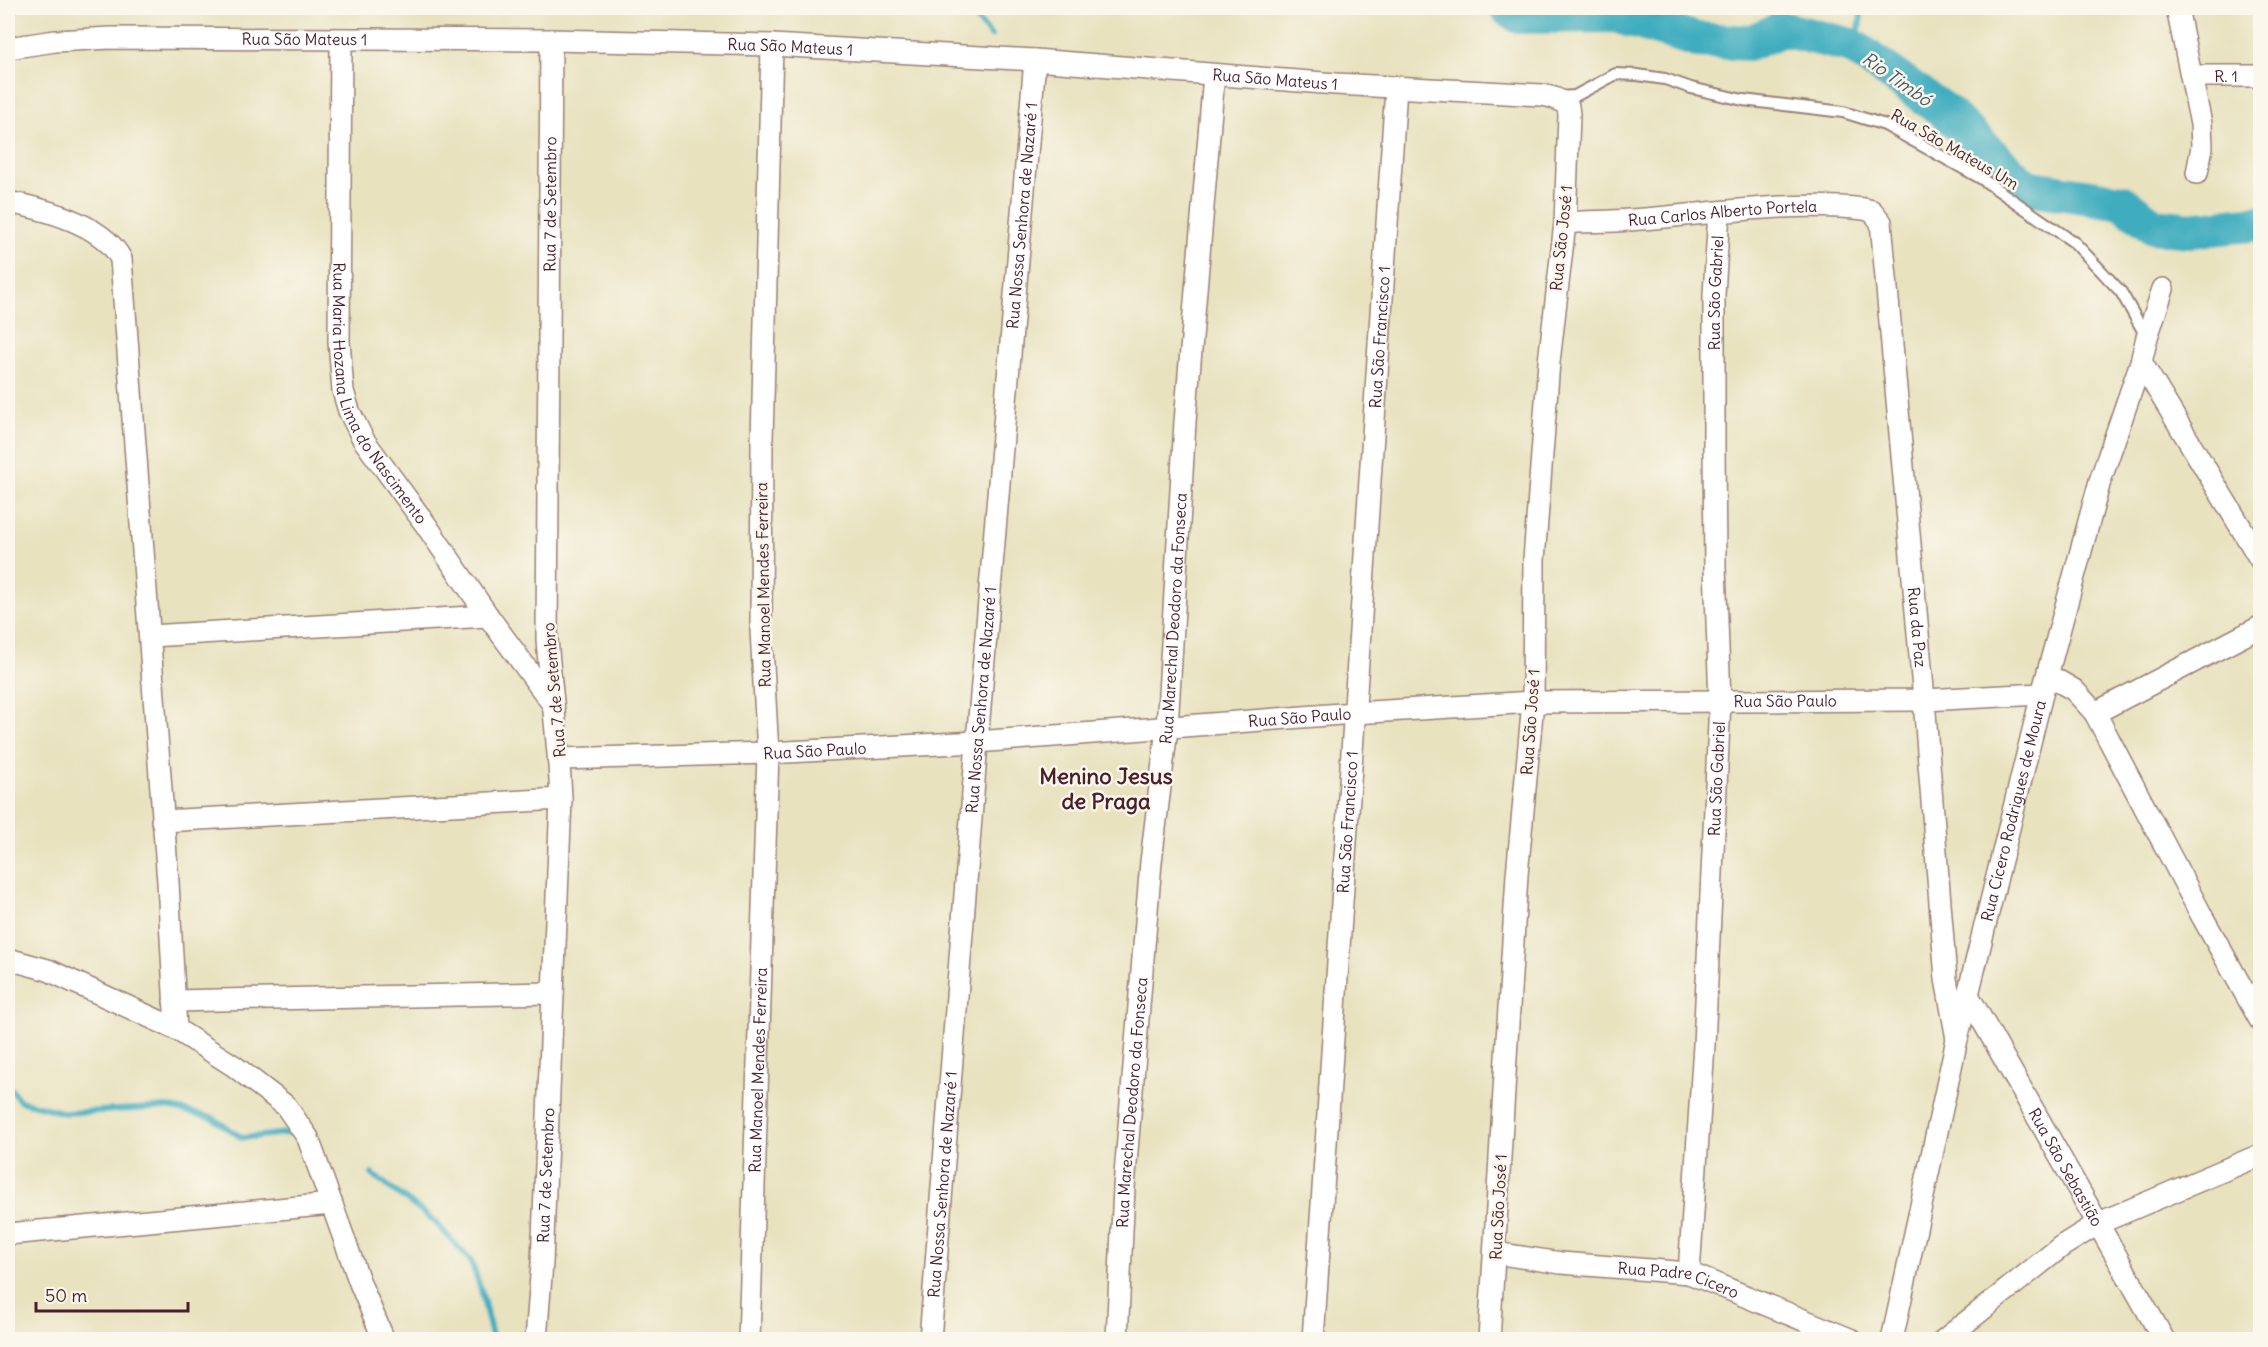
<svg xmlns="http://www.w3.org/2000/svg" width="2268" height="1347" font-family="Delius,sans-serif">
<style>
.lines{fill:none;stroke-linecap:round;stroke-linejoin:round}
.stream{stroke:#41adbf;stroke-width:6}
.river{stroke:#41adbf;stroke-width:36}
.service-casing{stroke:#998075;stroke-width:14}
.minor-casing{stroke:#998075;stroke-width:24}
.service{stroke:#fff;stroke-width:10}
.minor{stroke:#fff;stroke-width:21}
.labels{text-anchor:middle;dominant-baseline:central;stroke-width:5;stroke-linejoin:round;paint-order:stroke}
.street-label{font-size:16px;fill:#4a1f2b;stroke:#fbf7ec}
.water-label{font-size:18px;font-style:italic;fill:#465866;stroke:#fbf7ec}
.district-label{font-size:22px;font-weight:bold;fill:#4a1f2b;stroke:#fbf7ec}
</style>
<rect width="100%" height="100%" fill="#fbf7ec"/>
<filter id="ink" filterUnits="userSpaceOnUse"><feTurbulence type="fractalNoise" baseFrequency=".0167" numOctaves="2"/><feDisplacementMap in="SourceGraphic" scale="12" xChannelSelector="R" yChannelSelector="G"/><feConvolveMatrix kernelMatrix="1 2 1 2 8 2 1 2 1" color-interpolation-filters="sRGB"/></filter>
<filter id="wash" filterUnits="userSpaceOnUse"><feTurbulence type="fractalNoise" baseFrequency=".008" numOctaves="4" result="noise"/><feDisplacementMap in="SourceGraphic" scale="24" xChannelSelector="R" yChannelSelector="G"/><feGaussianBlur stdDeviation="1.35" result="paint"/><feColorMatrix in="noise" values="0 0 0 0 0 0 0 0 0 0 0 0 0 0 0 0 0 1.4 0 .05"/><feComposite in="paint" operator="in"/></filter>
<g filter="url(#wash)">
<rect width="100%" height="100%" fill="#e8e2bf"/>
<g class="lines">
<g class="stream">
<path d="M968 8 991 36"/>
<path d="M1852 46 1859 30 1862 8"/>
<path d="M8 1085 20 1101 65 1113 168 1107 213 1118 242 1138 296 1132"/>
<path d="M372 1174 433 1220 471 1261 481 1290 493 1340"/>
</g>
<path class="river" d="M1507 8 1519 16 1615 15 1697 40 1750 43 1782 29 1852 46 1947 113 2026 187 2122 202 2154 226 2190 230 2260 223"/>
</g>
</g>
<g filter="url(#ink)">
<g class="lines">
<defs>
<path id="service" d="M1558 97 1575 96 1616 74 1637 75 1665 79 1691 88 1743 100 1843 112 1885 125 1979 177 2075 243 2121 292 2146 336"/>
<g id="minor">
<path d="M2177 8 2201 124 2202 147 2197 173"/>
<path id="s1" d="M341 40 339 341 343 391 349 411 363 439 426 525 488 616 552 703"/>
<path id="s2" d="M8 48 55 41 111 38 551 40 772 45 1035 60 1336 84 1542 95C1552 97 1560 99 1568 106L1569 115 1565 223 1549 362 1534 560 1533 702 1517 875 1489 1340"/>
<path id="s3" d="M2192 76H2260"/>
<path d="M8 202C44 209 103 224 121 259L168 882 176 1029"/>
<path id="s4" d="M1565 223C1586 221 1608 222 1629 220 1705 215 1789 200 1864 209L1872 211 1881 222 1924 700 1946 979 1957 1039"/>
<path d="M2141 362 2260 559"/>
<path d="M150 636 488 616"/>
<path d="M2048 675 2074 690 2095 713 2203 918 2260 1020"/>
<path d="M2095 713 2260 627"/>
<path id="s5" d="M560 759 768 753 977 742 1354 713 1533 702 1924 700 2042 694"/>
<path d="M162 821 561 799"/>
<path d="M8 959 48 970 176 1029 234 1066 286 1106 308 1138 360 1283 384 1340"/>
<path id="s6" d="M1968 995 2164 1340"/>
<path d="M174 1001 553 993"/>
<path d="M8 1234 332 1204"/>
<path id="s7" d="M1495 1253 1561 1263 1689 1273 1852 1340"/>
<path id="s8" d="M1689 1273 1704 1045 1720 701 1715 567 1714 448V295L1719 212"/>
<path id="s9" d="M536 1340 542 1263 561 799C559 745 551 692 547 639L551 40"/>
<path id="s10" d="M749 1340 768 753 761 630 762 440 772 45"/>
<path id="s11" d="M930 1340 977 742 1035 60"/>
<path id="s12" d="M1117 1340 1124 1187 1151 862 1167 728 1185 422 1214 75"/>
<path id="s13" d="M1313 1340 1396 88"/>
<path id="s14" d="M1892 1340 1957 1039 2042 694 2100 481 2141 362 2147 337 2163 289"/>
<path d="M1944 1340 2062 1246 2099 1223 2260 1155"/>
</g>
</defs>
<use href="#service" class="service-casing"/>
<use href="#minor" class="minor-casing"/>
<use href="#service" class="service"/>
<use href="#minor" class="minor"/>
</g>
</g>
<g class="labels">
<g class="street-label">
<text stroke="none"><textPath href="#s2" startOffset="297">Rua São Mateus 1</textPath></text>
<text stroke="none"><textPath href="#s2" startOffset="783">Rua São Mateus 1</textPath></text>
<text stroke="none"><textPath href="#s3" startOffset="34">R. 1</textPath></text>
<text stroke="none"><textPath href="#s2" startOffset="1269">Rua São Mateus 1</textPath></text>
<text transform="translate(1955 149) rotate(30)">Rua São Mateus Um</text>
<text stroke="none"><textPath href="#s9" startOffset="1137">Rua 7 de Setembro</textPath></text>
<text stroke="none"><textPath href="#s4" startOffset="158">Rua Carlos Alberto Portela</textPath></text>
<text stroke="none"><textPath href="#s11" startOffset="1128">Rua Nossa Senhora de Nazaré 1</textPath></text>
<text transform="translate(1561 238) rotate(-84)">Rua São José 1</text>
<text stroke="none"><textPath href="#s8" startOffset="981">Rua São Gabriel</textPath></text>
<text stroke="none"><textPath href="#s13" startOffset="1005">Rua São Francisco 1</textPath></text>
<text stroke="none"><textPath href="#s1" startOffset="364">Rua Maria Hozana Lima do Nascimento</textPath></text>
<text transform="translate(763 585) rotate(-91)">Rua Manoel Mendes Ferreira</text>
<text stroke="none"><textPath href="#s12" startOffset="724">Rua Marechal Deodoro da Fonseca</textPath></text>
<text stroke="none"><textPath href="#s4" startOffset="729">Rua da Paz</textPath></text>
<text transform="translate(554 690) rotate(-95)">Rua 7 de Setembro</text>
<text stroke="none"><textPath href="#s11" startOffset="642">Rua Nossa Senhora de Nazaré 1</textPath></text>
<text stroke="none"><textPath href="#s5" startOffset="1227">Rua São Paulo</textPath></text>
<text stroke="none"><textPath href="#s5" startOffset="741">Rua São Paulo</textPath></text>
<text transform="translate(1530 722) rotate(-86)">Rua São José 1</text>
<text stroke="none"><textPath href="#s5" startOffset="255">Rua São Paulo</textPath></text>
<text stroke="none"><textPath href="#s8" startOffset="495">Rua São Gabriel</textPath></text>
<text stroke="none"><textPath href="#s14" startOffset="543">Rua Cícero Rodrigues de Moura</textPath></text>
<text stroke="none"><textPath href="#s13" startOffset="519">Rua São Francisco 1</textPath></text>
<text stroke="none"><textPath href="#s10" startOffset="270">Rua Manoel Mendes Ferreira</textPath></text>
<text stroke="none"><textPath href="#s12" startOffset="238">Rua Marechal Deodoro da Fonseca</textPath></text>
<text stroke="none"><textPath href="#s6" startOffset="198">Rua São Sebastião</textPath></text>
<text stroke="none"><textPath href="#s9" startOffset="165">Rua 7 de Setembro</textPath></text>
<text stroke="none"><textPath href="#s11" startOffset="156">Rua Nossa Senhora de Nazaré 1</textPath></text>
<text transform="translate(1498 1207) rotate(-87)">Rua São José 1</text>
<text stroke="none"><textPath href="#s7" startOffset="186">Rua Padre Cicero</textPath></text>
</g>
<g class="water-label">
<text transform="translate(1897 79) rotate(35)">Rio Timbó</text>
</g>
<g class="district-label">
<text x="1106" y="776">Menino Jesus<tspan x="1106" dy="25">de Praga</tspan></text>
</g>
</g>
<rect width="2268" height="1347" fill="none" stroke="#fbf7ec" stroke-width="30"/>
<path d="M36 1302v9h152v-9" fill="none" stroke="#4a1f2b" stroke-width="3"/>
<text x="45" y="1302" font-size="18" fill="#4a1f2b" stroke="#fbf7ec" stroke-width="4.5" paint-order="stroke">50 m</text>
</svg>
